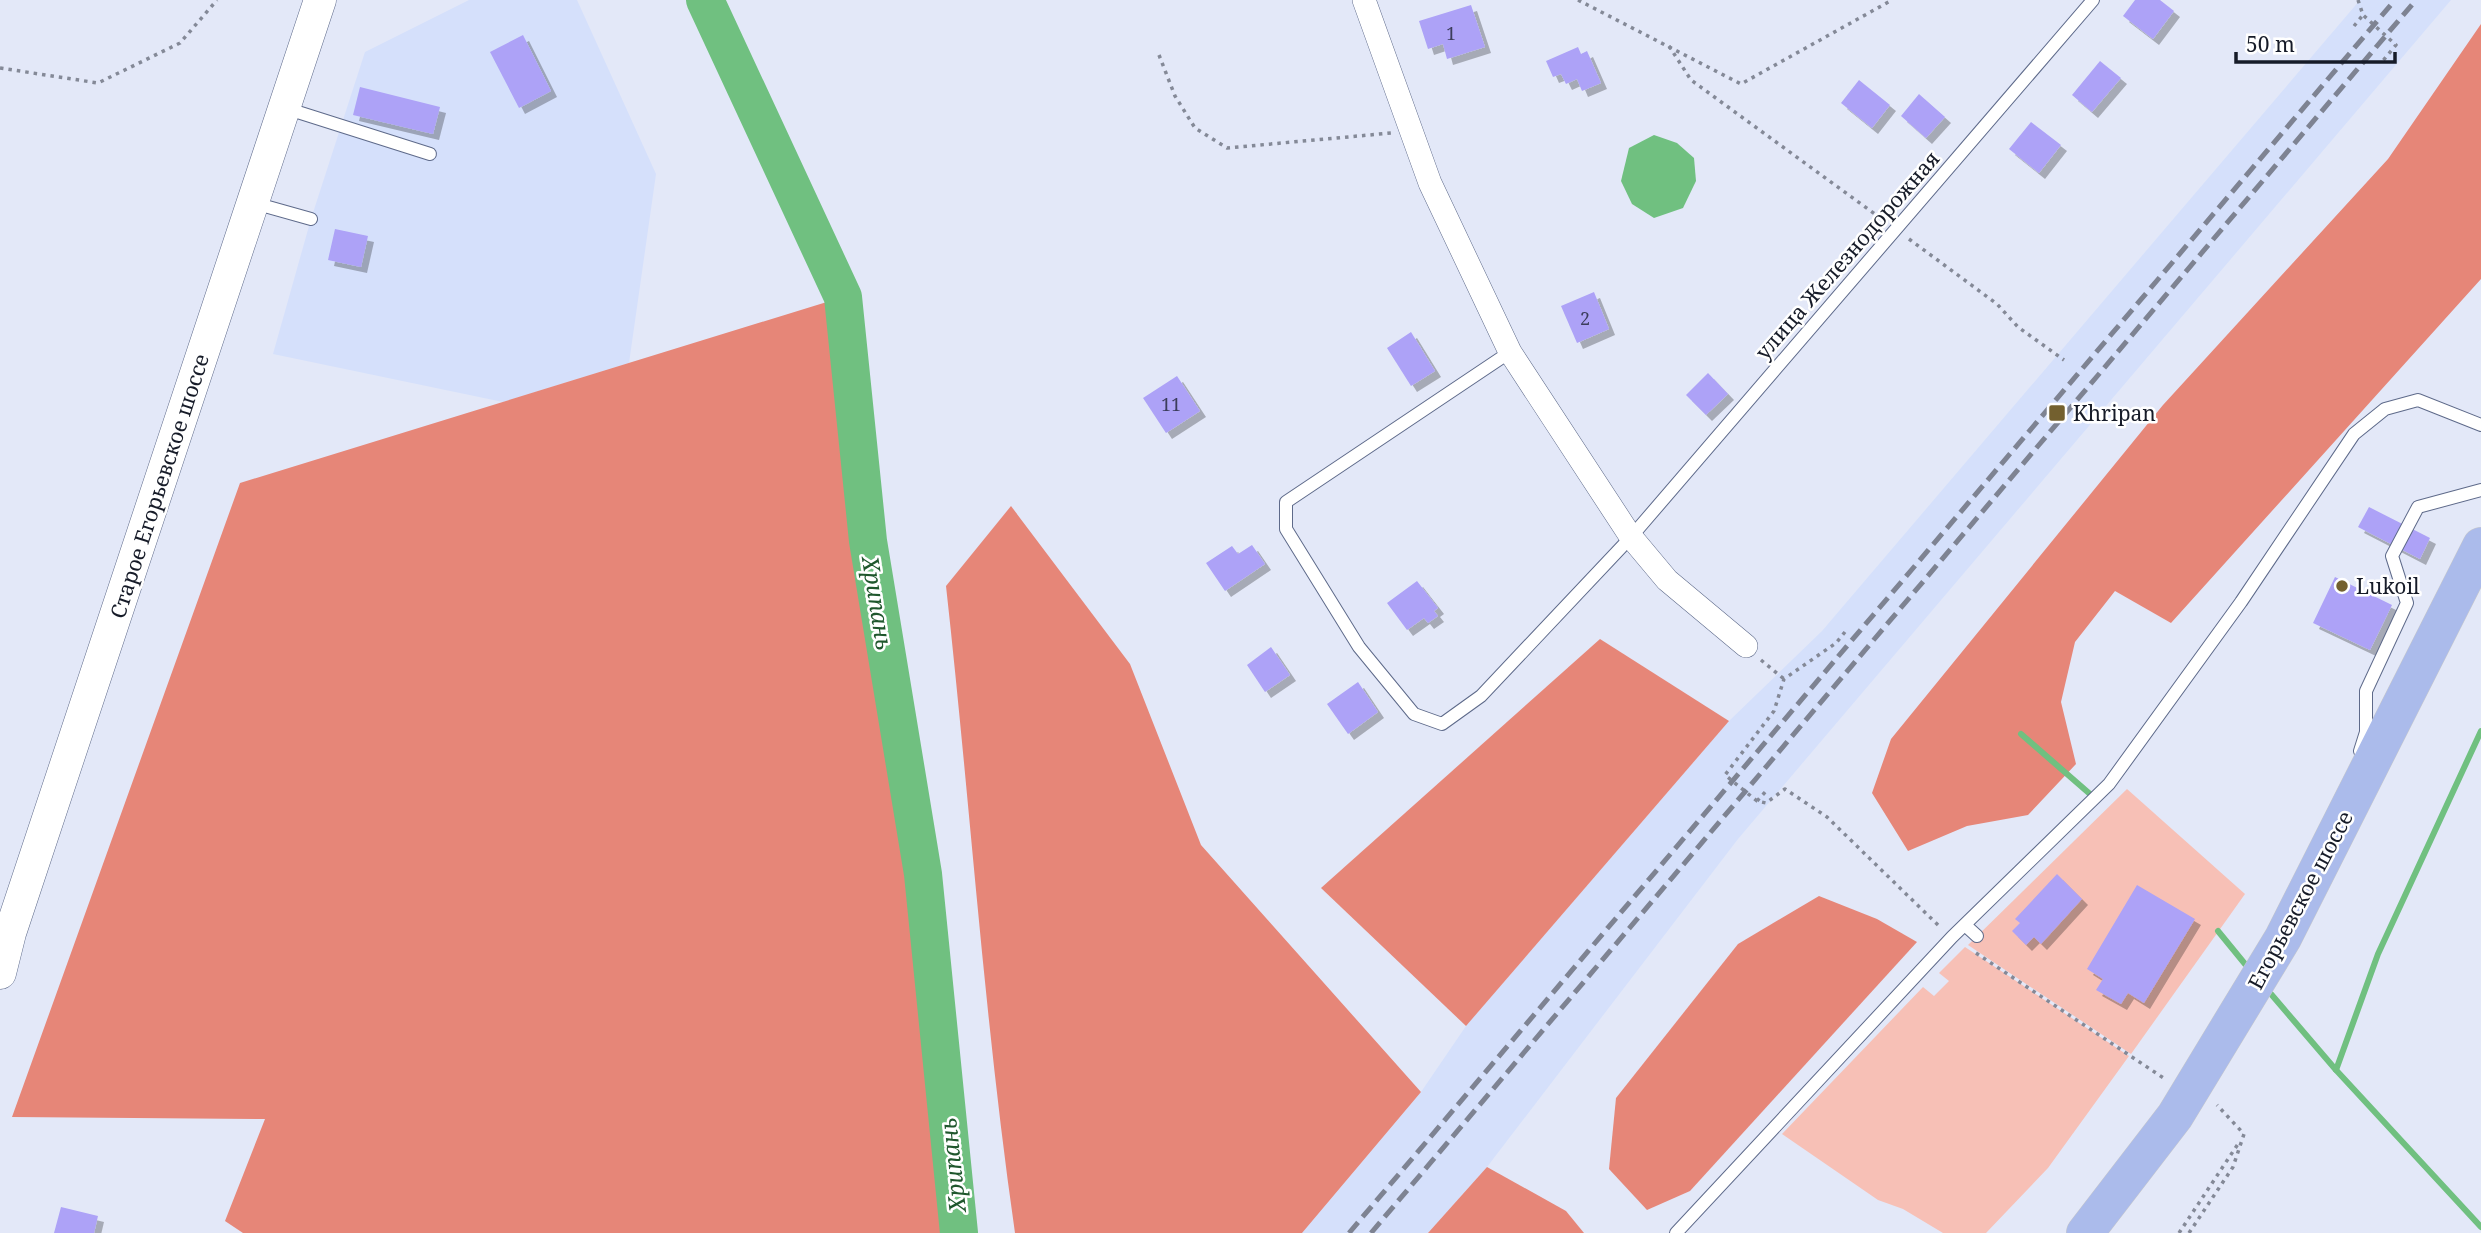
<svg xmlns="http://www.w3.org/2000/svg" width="2481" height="1233" font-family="'Noto Serif',serif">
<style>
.built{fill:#d5e0fb}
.green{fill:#f7c0b6}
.forest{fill:#e68678}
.water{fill:#70c080}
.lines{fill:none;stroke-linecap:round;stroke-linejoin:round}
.stream{stroke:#70c080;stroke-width:6}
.river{stroke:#70c080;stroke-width:38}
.building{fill:#ada2f7;filter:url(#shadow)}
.lane-casing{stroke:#5e6a8a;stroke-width:14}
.street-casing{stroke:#5e6a8a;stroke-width:24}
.secondary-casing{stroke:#5e6a8a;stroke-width:33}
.primary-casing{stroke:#c7c8cb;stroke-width:38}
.path{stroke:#848997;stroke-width:3.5;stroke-dasharray:3.5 5;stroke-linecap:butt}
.lane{stroke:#fff;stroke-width:12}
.street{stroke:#fff;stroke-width:23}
.secondary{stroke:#fff;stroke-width:32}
.primary{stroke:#abbbeb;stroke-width:37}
.rail{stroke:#7e8392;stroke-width:5;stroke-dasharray:14 7;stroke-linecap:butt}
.poi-dot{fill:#73602f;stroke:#fff;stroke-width:2.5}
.labels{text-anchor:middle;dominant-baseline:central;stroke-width:5;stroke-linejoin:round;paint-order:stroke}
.number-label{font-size:18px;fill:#3c3d5c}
.street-label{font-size:21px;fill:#161b28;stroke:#fff}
.poi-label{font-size:21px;fill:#161b28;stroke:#fff;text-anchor:start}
.water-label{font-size:23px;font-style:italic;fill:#1f572d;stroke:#fff}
</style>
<defs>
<filter id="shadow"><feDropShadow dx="6" dy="6" stdDeviation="0" flood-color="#0004"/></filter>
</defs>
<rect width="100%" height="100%" fill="#e3e8f8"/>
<g class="built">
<path d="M469 0H577L656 174 629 363 503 402 273 354 311 219 365 52Z"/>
<path d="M2360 0H2451L1738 839 1487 1167 1428 1233H1302L1421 1092 1466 1026 1729 721 1822 631Z"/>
</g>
<g class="green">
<path d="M2127 789 2245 894 2131 1054 1968 945Z"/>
<path d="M1965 947 2129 1056 2048 1168 1986 1233H1943L1903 1209 1878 1200 1782 1134 1923 987 1934 996 1949 981 1939 973Z"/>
</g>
<g class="forest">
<path d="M2481 24V279L2171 623 2115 591 2075 642 2061 702 2076 764 2028 815 1967 826 1908 851 1872 793 1891 739 2163 405 2388 159Z"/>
<path d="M843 297 868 541 923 874 959 1233H243L225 1221 265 1119 12 1117 240 483Z"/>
<path d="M1011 506 1130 664 1201 845 1421 1092 1302 1233H1015C984 1018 970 801 946 586Z"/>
<path d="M1600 639 1729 721 1466 1026 1321 888Z"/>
<path d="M1819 896 1877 919 1917 942 1690 1191 1647 1210 1609 1169 1616 1098 1738 944Z"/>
<path d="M1487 1167 1566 1211 1584 1233H1428Z"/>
</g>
<path class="water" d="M1654 135 1677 143 1694 158 1696 181 1683 208 1654 218 1632 204 1621 181 1629 148Z"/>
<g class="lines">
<g class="stream">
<path d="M2021 734 2090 794"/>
<path d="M2218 931 2245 964"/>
<path d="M2271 994 2336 1070 2481 1227"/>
<path d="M2336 1070 2378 954 2481 731"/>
</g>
<path class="river" d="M705 0 843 297 868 541 923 874 959 1233"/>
</g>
<g class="building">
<path d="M2135 0H2160L2174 11 2153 39 2123 16Z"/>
<path d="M1471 5 1485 47 1447 59 1443 44 1428 49 1419 21Z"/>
<path d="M523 35 551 91 519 108 490 52Z"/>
<path d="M1578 47 1581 54 1587 51 1601 83 1582 91 1577 79 1566 84 1561 74 1553 77 1546 61Z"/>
<path d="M2100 61 2121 78 2092 112 2072 95Z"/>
<path d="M1859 80 1890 105 1872 128 1841 103Z"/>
<path d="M360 87 440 107 433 134 353 115Z"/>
<path d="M1919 94 1945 117 1926 138 1901 116Z"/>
<path d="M2031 122 2061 145 2039 173 2009 149Z"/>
<path d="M335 229 368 236 361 267 328 260Z"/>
<path d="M1594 292 1609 329 1577 343 1561 306Z"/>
<path d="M1411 332 1435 371 1411 386 1387 348Z"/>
<path d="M1708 373 1728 394 1706 415 1686 395Z"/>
<path d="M1177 376 1200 411 1166 433 1143 398Z"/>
<path d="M2369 507 2430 538 2420 559 2358 527Z"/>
<path d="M1252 545 1265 564 1225 591 1206 563 1232 546 1238 554Z"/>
<path d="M2335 577 2392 605 2370 650 2313 623Z"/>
<path d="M1417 581 1438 608 1434 611 1438 616 1428 623 1424 618 1407 630 1387 603Z"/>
<path d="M1271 647 1290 675 1265 692 1247 665Z"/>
<path d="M1358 682 1378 712 1348 734 1327 704Z"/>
<path d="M2057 874 2082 899 2041 944 2034 937 2026 945 2012 931 2020 923 2015 919Z"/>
<path d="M2137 885 2195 919 2144 1003 2128 993 2121 1004 2096 990 2103 979 2087 969Z"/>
<path d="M61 1207 98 1216 94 1233H54Z"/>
</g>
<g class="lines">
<defs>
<g id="lane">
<path d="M285 108 430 154"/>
<path d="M254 203 311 219"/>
<path d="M1510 352 1286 502V529L1359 647 1414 714 1442 724 1481 696 1631 537 2093 0"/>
<path d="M2360 751 2366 732V691L2407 603 2392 556 2418 507 2481 490"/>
<path d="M1965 925 1977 936"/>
<path d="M1676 1233 1952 937 2109 784 2241 602 2354 434 2385 409 2418 400 2481 425"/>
</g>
<path id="street" d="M1364 0 1430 183 1510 352 1631 537 1667 580 1746 646"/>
<path id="secondary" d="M0 973 10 933 320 0"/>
<path id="primary" d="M2085 1233 2175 1116 2283 938 2481 546"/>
</defs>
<use href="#lane" class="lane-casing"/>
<use href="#street" class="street-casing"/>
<use href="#secondary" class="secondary-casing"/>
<use href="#primary" class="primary-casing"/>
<g class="path">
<path d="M1578 0 1741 84 1892 0"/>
<path d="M2358 0 2363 15 2396 45 2381 63"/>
<path d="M2354 26 2363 15"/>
<path d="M1669 46 1691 80 1883 220"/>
<path d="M1159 55 1175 96 1195 128 1227 148 1391 133"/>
<path d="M0 68 98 83 180 43 217 0"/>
<path d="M1909 239 1997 304 2018 327 2064 360"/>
<path d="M1845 632 1836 643 1784 679 1774 711 1725 775 1757 801 1766 803 1785 789 1827 817 1939 926"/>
<path d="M1761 660 1784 679"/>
<path d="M1757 801 1768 789"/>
<path d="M1976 953 2165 1079"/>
<path d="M2179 1233 2240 1141"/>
<path d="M2189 1233 2233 1167 2244 1134 2217 1105"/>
</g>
<use href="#lane" class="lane"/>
<use href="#street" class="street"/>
<use href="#secondary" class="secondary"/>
<use href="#primary" class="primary"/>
<g class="rail">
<path d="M1349 1233 2395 0"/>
<path d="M1371 1233 2416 0"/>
</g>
</g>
<g class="poi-dot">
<rect x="2048" y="404" width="18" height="18" rx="3.5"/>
<circle cx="2342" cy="586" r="7"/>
</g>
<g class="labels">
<g class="number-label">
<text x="1451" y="33">1</text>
<text x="1585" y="318">2</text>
<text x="1171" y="404">11</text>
</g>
<g class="street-label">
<text transform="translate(1847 255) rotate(-49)">улица Железнодорожная</text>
<text transform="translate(159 486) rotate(-72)">Старое Егорьевское шоссе</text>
<text transform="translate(2300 900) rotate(-62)">Егорьевское шоссе</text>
</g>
<g class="poi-label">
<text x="2073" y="413">Khripan</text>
<text x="2356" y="586">Lukoil</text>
</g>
<g class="water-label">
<text transform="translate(878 603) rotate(81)">Хрипань</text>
<text transform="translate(952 1165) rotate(-96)">Хрипань</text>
</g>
</g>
<path d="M2236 52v10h159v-10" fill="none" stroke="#161b28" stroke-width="3.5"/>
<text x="2246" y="52" font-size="21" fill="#161b28" stroke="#ffffff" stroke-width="5" paint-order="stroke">50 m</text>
</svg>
